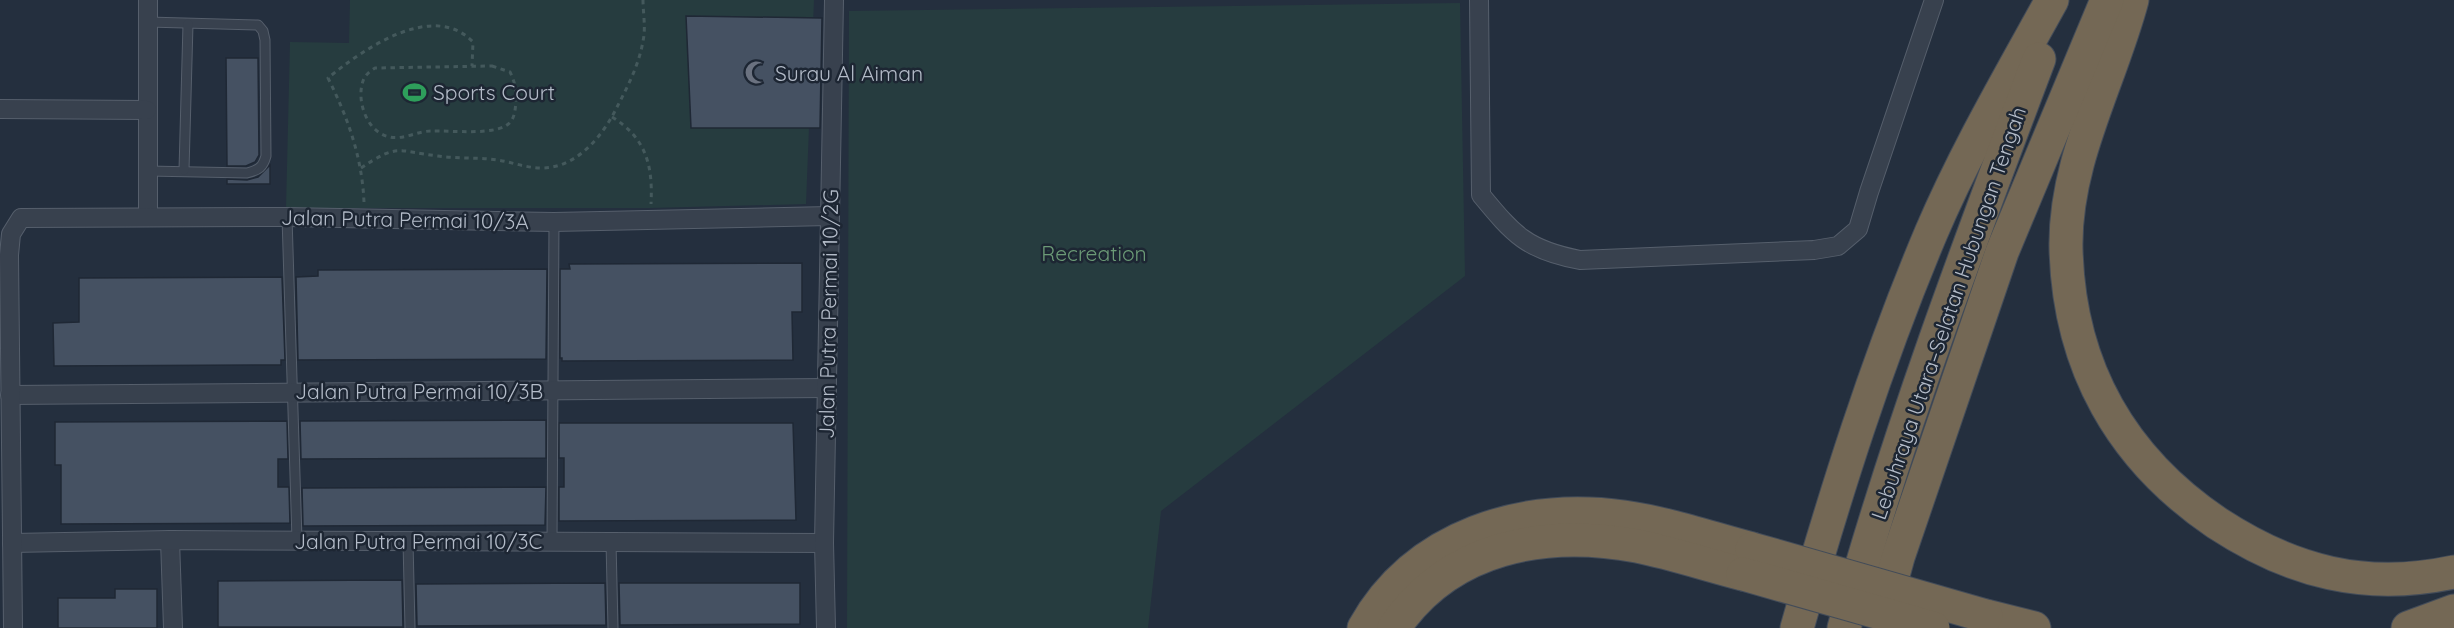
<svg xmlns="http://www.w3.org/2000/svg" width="2454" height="628" font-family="Quicksand,sans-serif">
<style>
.green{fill:#263c3f}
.building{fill:#455162;stroke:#1f2835;stroke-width:1.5}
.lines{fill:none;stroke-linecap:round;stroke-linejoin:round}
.lane-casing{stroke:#565f6c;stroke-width:11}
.street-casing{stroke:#565f6c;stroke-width:20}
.highway-casing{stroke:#434c59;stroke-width:35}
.path{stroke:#44595c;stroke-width:3;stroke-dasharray:4.5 4.5;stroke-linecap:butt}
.lane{stroke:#38414e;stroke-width:9}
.street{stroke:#38414e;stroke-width:18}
.highway{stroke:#746855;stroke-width:33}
.highway-bridge-casing{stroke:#434c59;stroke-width:35;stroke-linecap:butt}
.highway-bridge{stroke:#746855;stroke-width:33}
.labels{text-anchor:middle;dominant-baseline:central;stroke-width:5;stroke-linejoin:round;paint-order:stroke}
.poi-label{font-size:21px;fill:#b4bcc9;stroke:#1d2633;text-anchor:start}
.street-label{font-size:21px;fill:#b4bcc9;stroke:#1d2633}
.park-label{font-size:21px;fill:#6b9a76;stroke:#1d2633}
</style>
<rect width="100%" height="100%" fill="#242f3e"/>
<g class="green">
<path d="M350 0H814L806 204 650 208H286L290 42 349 43Z"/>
<path d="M1460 3 1465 276 1161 511 1148 628H847L849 11Z"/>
</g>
<g class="building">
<path d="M686 16 822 18 820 128H691Z"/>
<path d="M226 58H258L259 155 255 162 246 166H227Z"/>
<path d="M270 165V184H227V179L247 180 258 177Z"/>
<path d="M802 263V312H792L793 360 562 361V358H560V269H570L569 264Z"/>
<path d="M547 269 546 359 298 360 296 277 318 276V270Z"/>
<path d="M282 277 285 360H281V365L54 366 53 323 79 322V278Z"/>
<path d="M546 420V458L301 459 300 421Z"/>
<path d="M287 421 288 459H278V487H289L290 523 61 524V465H55V422Z"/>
<path d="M559 423H793L796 520 559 521V487H564V458H559Z"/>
<path d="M546 487 545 525 303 526 302 488Z"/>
<path d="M402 580 403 627H218V581Z"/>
<path d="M605 583 606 625 417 626 416 584Z"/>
<path d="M619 583H800V624L620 625Z"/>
<path d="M115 589H157V628H58V598H115Z"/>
</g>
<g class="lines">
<defs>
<g id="lane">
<path d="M148 22 258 25 263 31 265 40 266 156C263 167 259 170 247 173L148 171"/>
<path d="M184 170 188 24"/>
<path d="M287 217 297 540"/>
<path d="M408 541 410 628"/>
<path d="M552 542 554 222"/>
<path d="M611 542 613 628"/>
</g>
<g id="street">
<path d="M148 0V217"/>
<path d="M1479 0 1481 195C1514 235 1527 250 1580 260L1814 250 1838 246 1858 229 1869 192 1934 0"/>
<path d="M0 109 147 110"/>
<path d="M10 395 827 388"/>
<path d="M170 540 173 628"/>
<path d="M12 543 170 540 824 543"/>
<path d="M13 628 9 255 11 234 21 218 287 217 554 222 829 216"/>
<path d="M826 628 824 543 834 0"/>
</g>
<g id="highway">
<path d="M2132 0C2110 83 2064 161 2066 249 2069 366 2121 458 2217 523 2292 572 2365 591 2454 572"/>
<path d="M1882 615 1898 557 2002 252 2107 0"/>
<path d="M1986 616 2034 628"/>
<path d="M1364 628C1416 535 1523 503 1624 517 1667 523 1710 538 1752 549"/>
<path d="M1394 628C1449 546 1545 529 1637 546 1672 553 1708 565 1743 574"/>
<path d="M1797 628C1835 494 1877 361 1931 233 1965 153 2010 76 2052 0"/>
<path d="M1844 628C1897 435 1968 247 2039 59"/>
<path d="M2408 628 2454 611"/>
</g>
</defs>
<use href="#lane" class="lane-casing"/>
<use href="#street" class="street-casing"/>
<use href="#highway" class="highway-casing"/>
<g class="path">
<path d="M492 66 510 72C515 82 517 92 516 103 515 109 515 116 511 121 501 137 449 130 431 131 418 131 403 140 390 137 367 133 356 101 363 81 365 75 370 71 375 68Z"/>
<path d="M612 117C646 138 653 165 651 204"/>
<path d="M361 168C398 143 397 151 438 156 457 159 477 157 497 160 512 162 526 168 542 168 576 168 602 137 616 109 627 88 639 65 643 41 646 28 643 13 643 0"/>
<path d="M364 202C362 157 348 118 328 78 362 50 433 0 473 42L472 66"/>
</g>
<use href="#lane" class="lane"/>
<use href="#street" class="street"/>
<use href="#highway" class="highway"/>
<defs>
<g id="highway-bridge">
<path d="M1752 549 1986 616"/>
<path d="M1743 574 1933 628"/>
</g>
</defs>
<use href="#highway-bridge" class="highway-bridge-casing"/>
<use href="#highway-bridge" class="highway-bridge"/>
</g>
<defs>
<symbol id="mosque-bare" viewBox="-9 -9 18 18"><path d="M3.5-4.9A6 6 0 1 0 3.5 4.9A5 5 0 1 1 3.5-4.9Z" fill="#6b7280" stroke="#1d2633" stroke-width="2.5" paint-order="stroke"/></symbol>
<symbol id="stadium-bare" viewBox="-9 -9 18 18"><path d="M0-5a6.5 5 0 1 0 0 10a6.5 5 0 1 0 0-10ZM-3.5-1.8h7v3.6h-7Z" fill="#2e9e5b" stroke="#1d2633" stroke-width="2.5" paint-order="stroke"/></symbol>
</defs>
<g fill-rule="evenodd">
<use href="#mosque-bare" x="740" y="56" width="33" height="33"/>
<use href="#stadium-bare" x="398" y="76" width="33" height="33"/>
</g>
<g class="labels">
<g class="poi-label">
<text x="775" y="73">Surau Al Aiman</text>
<text x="433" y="92">Sports Court</text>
</g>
<g class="street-label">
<text transform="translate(405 219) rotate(1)">Jalan Putra Permai 10/3A</text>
<text transform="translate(1948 313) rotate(-71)">Lebuhraya Utara–Selatan Hubungan Tengah</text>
<text transform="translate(828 314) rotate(-89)">Jalan Putra Permai 10/2G</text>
<text x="419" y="391">Jalan Putra Permai 10/3B</text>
<text x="418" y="541">Jalan Putra Permai 10/3C</text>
</g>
<g class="park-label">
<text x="1094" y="253">Recreation</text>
</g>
</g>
</svg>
